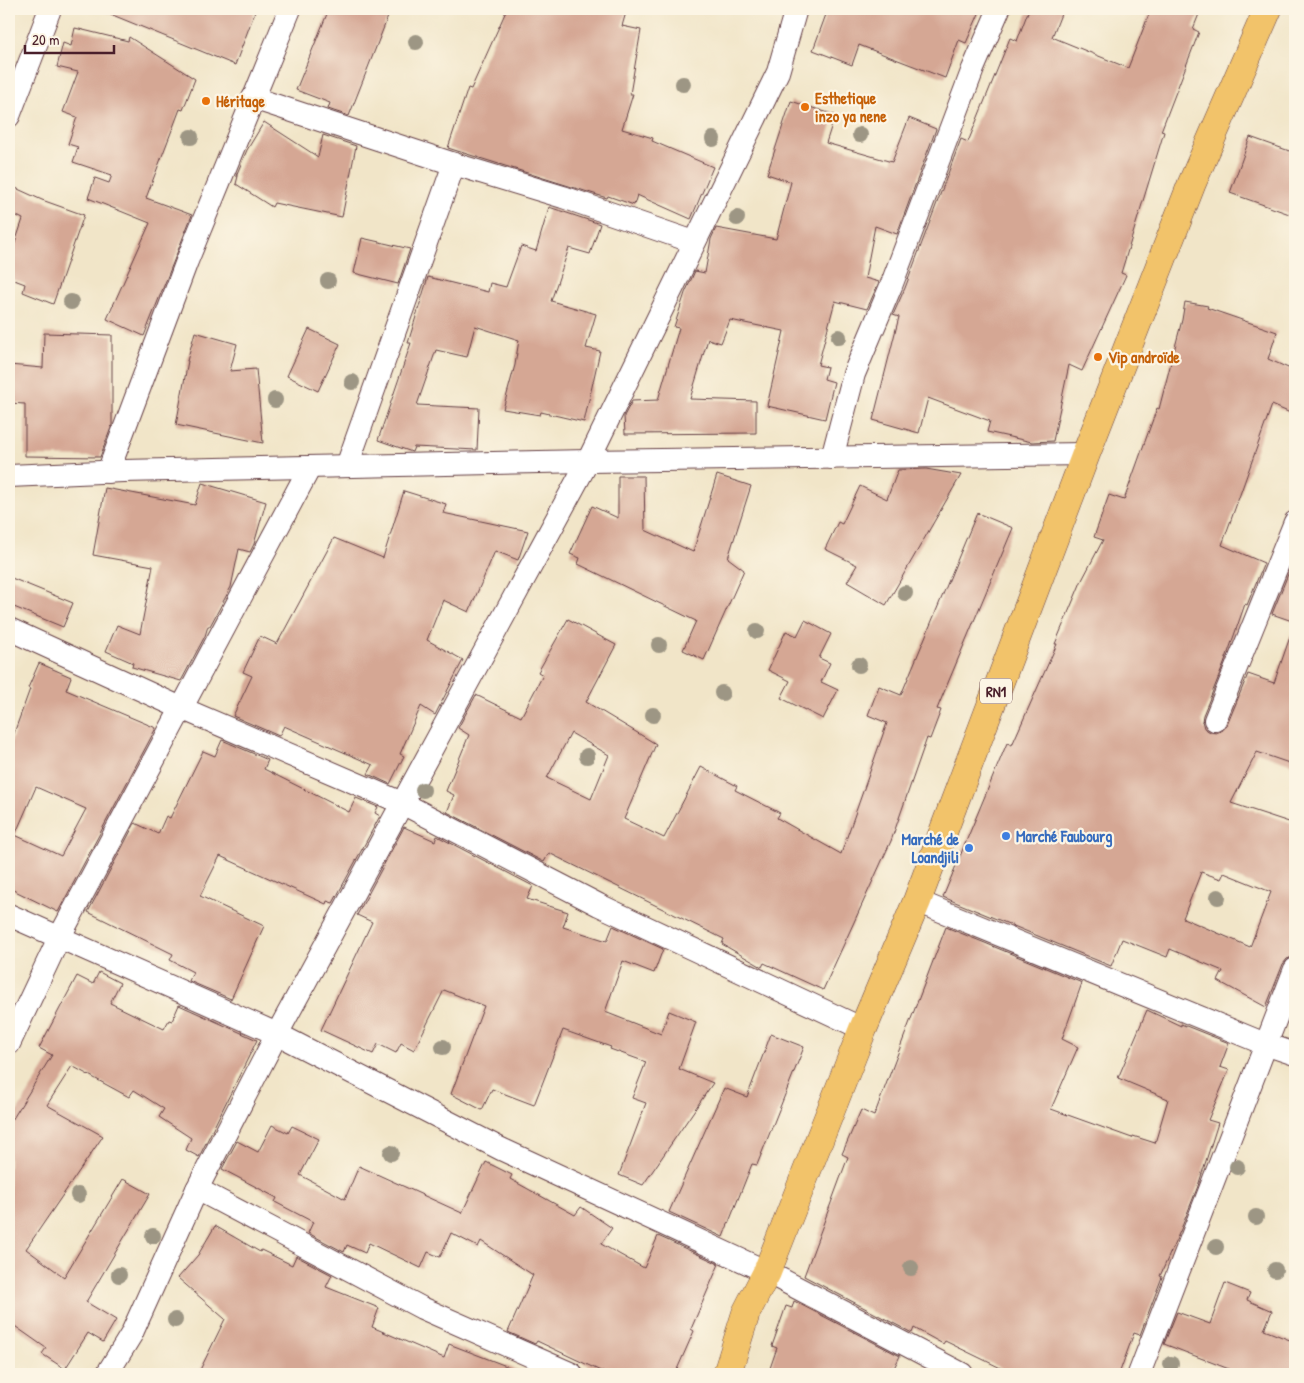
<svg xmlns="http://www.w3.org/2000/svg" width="1304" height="1383" font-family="'Patrick Hand',sans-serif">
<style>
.building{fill:#d5a794;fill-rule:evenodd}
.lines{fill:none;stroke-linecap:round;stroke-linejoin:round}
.street-casing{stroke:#633d43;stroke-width:24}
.highway-casing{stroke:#633d43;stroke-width:29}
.street{stroke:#fff;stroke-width:22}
.highway{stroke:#f2c36a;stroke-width:28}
.tree{fill:#9d9684}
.food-dot{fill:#e8710a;stroke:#fcf5e5;stroke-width:2}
.shop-dot{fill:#3f7fe0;stroke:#fcf5e5;stroke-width:2}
.labels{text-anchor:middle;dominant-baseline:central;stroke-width:4.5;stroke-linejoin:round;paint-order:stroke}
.shield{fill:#fcf5e5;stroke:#7f5f63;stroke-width:1}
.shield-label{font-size:15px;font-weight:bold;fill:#4a1f2b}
.food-label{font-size:16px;font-weight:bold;fill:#c56008;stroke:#fcf5e5;text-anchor:start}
.shop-label{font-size:16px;font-weight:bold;fill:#366cbe;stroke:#fcf5e5;text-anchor:start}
</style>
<rect width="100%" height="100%" fill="#fcf5e5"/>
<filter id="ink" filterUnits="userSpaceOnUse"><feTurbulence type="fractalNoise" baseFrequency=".02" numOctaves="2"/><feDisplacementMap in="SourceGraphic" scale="10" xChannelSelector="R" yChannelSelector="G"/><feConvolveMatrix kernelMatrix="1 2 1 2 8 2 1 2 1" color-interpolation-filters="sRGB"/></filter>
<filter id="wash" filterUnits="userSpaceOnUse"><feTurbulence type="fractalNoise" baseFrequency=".0096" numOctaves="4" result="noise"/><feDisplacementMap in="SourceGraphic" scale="20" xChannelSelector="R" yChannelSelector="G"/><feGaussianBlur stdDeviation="1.12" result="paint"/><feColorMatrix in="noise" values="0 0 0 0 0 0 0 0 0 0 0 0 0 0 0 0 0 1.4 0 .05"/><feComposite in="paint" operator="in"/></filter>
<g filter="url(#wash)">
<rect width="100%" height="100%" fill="#f1e5c8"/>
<g id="blocks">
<g class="building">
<path d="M98 9H256L235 65Z"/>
<path d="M329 9H391L349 116 328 109 330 103 296 90Z"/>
<path d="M507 9H627L622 26 641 30 630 94H633L622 129 653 138 652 141 713 167 691 219 637 195 634 205 608 196 607 198 448 148 468 88 471 89Z"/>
<path d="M828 9H981L966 43 959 40 945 78 859 45 852 65 813 50Z"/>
<path d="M1029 9H1063L1052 37 1128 68 1151 9H1201L1193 29 1199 32 1161 131 1164 132 1121 273 1126 275 1082 371 1069 365 1053 441 1032 442 987 432 990 421 928 398 919 433 873 420 899 317 893 315 905 288 961 139 968 142 1010 38 1017 41Z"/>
<path d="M75 28 128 41 129 37 195 79 183 110 180 109 146 198 192 215 144 336 107 319 150 223 88 198 95 178 109 183 112 175 73 162 78 147 68 144 77 117 63 112 78 72 57 67 63 43 71 46Z"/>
<path d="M791 101 835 115 826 143 892 162 909 118 936 129 897 234 875 226 865 278 879 282 867 309 835 301 818 365 827 367 824 379 834 382 825 419 767 406 784 331 730 320 721 343 708 339 690 399 756 401V433L625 434 624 416 632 401 658 400 679 328 674 327 685 293 695 271 705 273 711 239 716 228 776 239 791 182 767 174Z"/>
<path d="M264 122 318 157 323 135 356 146 342 217 274 203 272 207 236 184 238 176H236L247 150Z"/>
<path d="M1250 137 1295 153V216L1230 193Z"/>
<path d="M9 185 42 200 84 215 53 304 23 292 25 284 9 278V261L23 219 9 212Z"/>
<path d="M549 207 600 224 590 254 569 248 551 301 596 314 586 348 600 351 584 422 541 412 540 415 503 409 515 365 519 340 475 326 467 357 436 350 417 405 479 408 477 450 414 447 412 452 378 440 411 343H408L428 277 488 292 490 283 506 287 521 246 536 251Z"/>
<path d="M362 238 410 249 398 284 354 273Z"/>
<path d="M1185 302 1208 306 1207 308 1277 332 1268 359 1295 371V415L1272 405 1222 545 1264 563 1247 605 1245 604 1224 664 1203 715 1202 721 1204 728 1210 732 1216 733 1223 730 1227 725 1248 674 1274 683 1291 634H1295V765L1257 752 1231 803 1295 824V956L1287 959 1283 964 1266 1007 1218 981 1223 971 1170 949 1167 957 1122 939 1111 966 943 897 1007 743 1012 745 1057 644H1055L1081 582 1103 540 1094 537 1109 495 1124 500 1157 408 1159 409 1182 320ZM1201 872 1221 879 1224 873 1271 892 1250 947 1183 918Z"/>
<path d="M309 329 340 344 318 391 287 376Z"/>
<path d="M195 332 237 344 230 371 256 369 263 443 176 425 188 361H187Z"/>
<path d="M44 333 112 335V425L100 457 25 456V404L9 403V365L43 368Z"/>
<path d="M926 469 961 475 886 605 847 582 857 565 825 549 838 522 842 524 860 486 887 499 898 470Z"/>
<path d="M717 475 751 486 728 558 744 570 704 660 683 650 696 621 578 564 580 558 570 554 592 506 618 518V476H644L645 530 693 552Z"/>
<path d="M202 483 266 502 254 544 250 552 239 549 231 587 210 626H208L205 636 181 681 132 667 133 663 106 651 117 625 140 634 153 566 93 555 105 488 195 505Z"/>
<path d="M404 491 446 504 443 513 528 531 518 560 495 551 469 612 443 600 427 640 463 660 435 715 421 706 400 754 404 756 390 784 368 774 373 765 284 726 279 736 233 716 252 676 243 672 260 636 277 644 334 538 383 558Z"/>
<path d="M977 513 1013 528 937 709 941 710 930 739 927 738 891 841 823 990 764 963 762 967 722 944 724 939 549 853 544 862 447 812 454 795 446 791 469 735 458 728 476 695 521 717 543 675 538 672 568 619 616 645 586 702 656 744 624 819 664 838 701 767 737 786 735 790 780 813 777 818 841 854 887 723 868 715 879 686 901 695ZM571 733 609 755 591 799 547 778Z"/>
<path d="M1293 562 1295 563V622L1272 614Z"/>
<path d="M9 577 73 603 63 627 9 605Z"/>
<path d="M805 620 831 634 819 658 830 663 821 682 838 690 823 719 781 698 790 681 768 670 786 631 797 636Z"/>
<path d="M39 663 71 677 66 690 156 728 58 912 9 888V747L30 689 28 688ZM36 787 86 809 61 856 15 835Z"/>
<path d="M222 740 268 760 264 769 349 812 356 798 378 807 375 813 380 816 333 903 327 901 326 904 220 856 200 896 264 926 231 999 189 981 193 972 170 960 173 954 88 912 135 823 158 834 166 816 170 818 203 751 215 756Z"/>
<path d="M404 827 435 841 437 836 533 886 527 899 568 912 563 927 607 941 613 926 663 949 654 973 623 961 605 1012 661 1034 669 1011 696 1022 679 1069 713 1083 643 1185 619 1175 646 1103 632 1098 646 1062 610 1049 611 1047 563 1030 534 1105 492 1089 482 1110 451 1094 484 1006 444 990 414 1050 401 1043 396 1053 378 1044 373 1054 321 1030 372 922 357 915Z"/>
<path d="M946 927 1082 983 1062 1039 1078 1047 1051 1109 1132 1138 1133 1136 1155 1143 1168 1099 1118 1078 1147 1010 1181 1026V1024L1229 1043 1220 1067 1229 1070 1208 1120 1218 1123 1198 1186 1181 1229 1160 1276 1162 1277 1140 1335 1134 1333 1119 1374H1013L945 1341 943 1344 914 1328 912 1333 804 1276 848 1157 842 1154 861 1110 874 1116Z"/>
<path d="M99 972 120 983 110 1003 164 1029 169 1020 172 1021 179 1005 257 1040 199 1157 186 1150 191 1138 159 1117 164 1109 134 1090 129 1097 72 1066 47 1105 103 1136 26 1249 64 1277 123 1179 150 1194 86 1302 116 1320 103 1342 88 1333 65 1369 42 1354 46 1348 9 1322V1125L52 1055 39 1048 77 976 93 984Z"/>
<path d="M771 1034 804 1047 757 1165 752 1164 723 1237 669 1212 724 1088 747 1097Z"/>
<path d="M272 1125 288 1133 292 1126 319 1139 300 1175 345 1199 359 1166 462 1213 486 1162 512 1175 510 1179 575 1215 581 1207 612 1228 601 1244 644 1268 658 1236 719 1264 691 1329 694 1331 675 1374H607L537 1341 535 1344 508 1332 533 1275 481 1241 478 1247 451 1233 440 1257 428 1252 421 1268 369 1243 365 1253 347 1245 344 1252 308 1233 313 1222 275 1202 277 1198 222 1169 237 1141 258 1152Z"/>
<path d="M215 1226 260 1252 261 1250 292 1265 296 1256 332 1275 326 1287 379 1308 372 1327 444 1358 449 1344 522 1372V1374H198L225 1319 178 1278 198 1255Z"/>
<path d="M1225 1283 1250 1293 1247 1300 1272 1311 1264 1330 1295 1342V1374H1242L1164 1344 1177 1312 1210 1324Z"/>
<path d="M794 1301 900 1356 891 1374H768L777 1348 772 1346 786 1306 792 1308Z"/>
</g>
</g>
</g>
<g filter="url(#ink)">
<use href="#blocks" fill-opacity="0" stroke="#633d43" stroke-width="1"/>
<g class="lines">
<defs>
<g id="street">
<path d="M253 98 454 164 563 197 694 242"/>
<path d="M9 116 50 9"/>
<path d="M832 458 854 374 891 286 973 69 999 9"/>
<path d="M347 466 454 164"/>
<path d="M108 472 187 261 290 9"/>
<path d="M9 476 123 471 588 461 1086 454"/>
<path d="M9 629 181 708 402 803 599 905 863 1029"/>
<path d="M1215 720 1295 522"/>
<path d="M917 901 1265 1044 1295 1054"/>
<path d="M9 915 277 1034 501 1149 767 1272 962 1374"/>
<path d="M9 1044 59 938 310 467"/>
<path d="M197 1189 422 1308 572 1374"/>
<path d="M107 1374 131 1335 197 1189 277 1034 588 461 778 72 796 9"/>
<path d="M1139 1374 1295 969"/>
</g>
<path id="highway" d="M727 1374 746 1313 767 1272 863 1029 917 901 1086 454 1192 183 1268 9"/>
</defs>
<use href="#street" class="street-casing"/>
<use href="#highway" class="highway-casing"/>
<use href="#street" class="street"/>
<use href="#highway" class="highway"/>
</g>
<g class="tree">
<circle cx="416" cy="42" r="8"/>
<circle cx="683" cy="84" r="8"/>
<circle cx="860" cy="135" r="8"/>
<circle cx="191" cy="137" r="8"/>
<circle cx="713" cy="139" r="8"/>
<circle cx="737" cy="218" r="8"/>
<circle cx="328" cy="281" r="8"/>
<circle cx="71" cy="302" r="8"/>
<circle cx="839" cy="337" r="8"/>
<circle cx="352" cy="382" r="8"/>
<circle cx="275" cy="400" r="8"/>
<circle cx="905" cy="593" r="8"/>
<circle cx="757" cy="631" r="8"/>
<circle cx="659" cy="645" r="8"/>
<circle cx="859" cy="665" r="8"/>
<circle cx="722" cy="693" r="8"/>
<circle cx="653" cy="715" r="8"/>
<circle cx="587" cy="756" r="8"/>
<circle cx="423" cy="790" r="8"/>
<circle cx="1218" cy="897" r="8"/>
<circle cx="443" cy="1047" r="8"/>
<circle cx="391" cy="1153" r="8"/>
<circle cx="1237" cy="1167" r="8"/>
<circle cx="78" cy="1195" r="8"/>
<circle cx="1256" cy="1217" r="8"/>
<circle cx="153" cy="1236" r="8"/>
<circle cx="1216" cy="1247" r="8"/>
<circle cx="911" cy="1268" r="8"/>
<circle cx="1275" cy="1270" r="8"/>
<circle cx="119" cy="1275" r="8"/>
<circle cx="175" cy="1320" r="8"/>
<circle cx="1171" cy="1364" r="8"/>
</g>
</g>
<g class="food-dot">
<circle cx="206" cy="101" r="5"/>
<circle cx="805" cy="107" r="5"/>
<circle cx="1098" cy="357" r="5"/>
</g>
<g class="shop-dot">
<circle cx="1006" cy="836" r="5"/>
<circle cx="969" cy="848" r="5"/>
</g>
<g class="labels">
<rect class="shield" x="980" y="678.5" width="32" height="25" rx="4"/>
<g class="shield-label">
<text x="996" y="691">RN1</text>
</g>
<g class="food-label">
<text x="815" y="98">Esthetique<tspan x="815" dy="18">inzo ya nene</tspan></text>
<text x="216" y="101">Héritage</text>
<text x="1108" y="357">Vip androïde</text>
</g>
<g class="shop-label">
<text x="1016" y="836">Marché Faubourg</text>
<text x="959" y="839" text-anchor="end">Marché de<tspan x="959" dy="18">Loandjili</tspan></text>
</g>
</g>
<rect width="1304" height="1383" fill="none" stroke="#fcf5e5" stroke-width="30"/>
<path d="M25 45v8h89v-8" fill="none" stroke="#4a1f2b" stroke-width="2.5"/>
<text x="32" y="45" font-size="15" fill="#4a1f2b" stroke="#fcf5e5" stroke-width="4" paint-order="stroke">20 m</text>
</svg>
